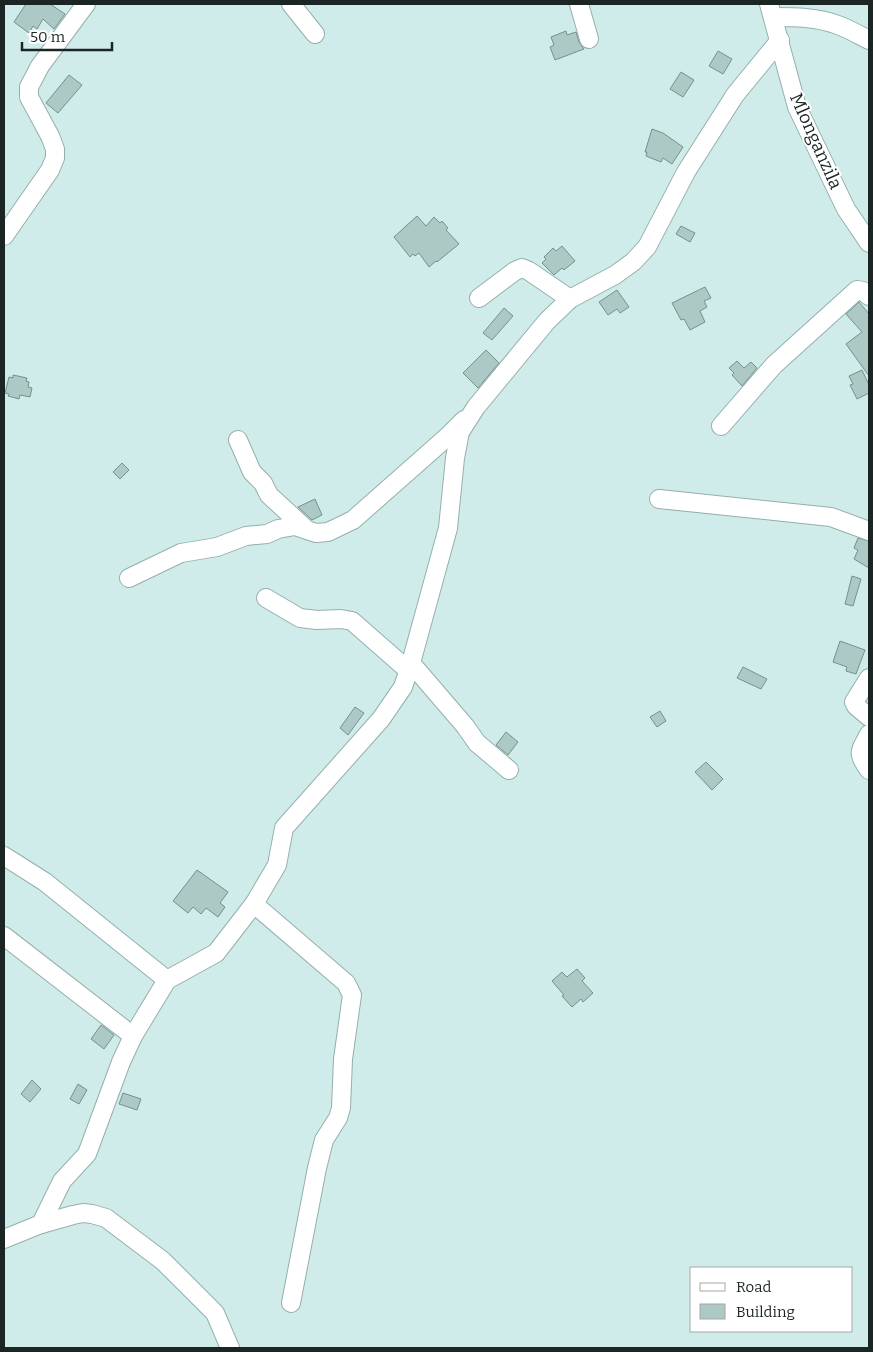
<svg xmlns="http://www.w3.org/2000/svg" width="873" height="1352" font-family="Bitter,serif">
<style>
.building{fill:#adc9c6;stroke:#76908e}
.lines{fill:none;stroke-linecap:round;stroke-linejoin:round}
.minor-casing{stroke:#94afad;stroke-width:20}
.minor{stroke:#fff;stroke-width:18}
.labels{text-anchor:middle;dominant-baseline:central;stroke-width:4;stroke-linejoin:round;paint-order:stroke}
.street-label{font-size:18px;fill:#1b2524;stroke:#fff}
</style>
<rect width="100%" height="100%" fill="#d0ecea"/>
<g class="building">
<path d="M26 4H50L65 14 54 29 43 19 37 29 33 26 29 33 14 22Z"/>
<path d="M566 31 567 35 576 32 579 42 584 49 555 60 550 47 554 45 551 37Z"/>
<path d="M718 51 732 59 723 74 709 66Z"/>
<path d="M681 72 694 80 683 97 670 89Z"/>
<path d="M69 75 82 85 58 113 46 103Z"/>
<path d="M652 129 663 133 683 147 672 164 663 158 661 162 646 156 647 152H645Z"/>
<path d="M417 216 426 226 434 217 440 223 442 221 448 228 446 230 459 244 437 262 436 261 429 267 419 253 415 256 413 254 410 257 394 237Z"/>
<path d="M681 226 695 233 690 242 676 234Z"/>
<path d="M562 246 575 261 564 270 562 268 554 275 542 263 546 259 544 257 553 248 556 251Z"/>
<path d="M705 287 711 298 704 301 707 307 700 311 705 322 690 330 684 319 681 320 672 303Z"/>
<path d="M617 290 629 307 620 313 617 309 608 315 599 302Z"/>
<path d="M859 302 869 314V376L846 344 862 332 846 314Z"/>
<path d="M504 308 513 316 492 340 483 333Z"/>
<path d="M486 350 499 363 478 388 463 373Z"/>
<path d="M737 361 744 368 751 362 757 368 742 386 732 375 734 373 729 368Z"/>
<path d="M862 370 869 385V393L857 399 850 385 853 384 849 376Z"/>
<path d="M13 375 27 378 26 381 29 382 28 387 32 388 30 397 20 395 19 399 8 396 9 394 5 393 9 377 13 378Z"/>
<path d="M122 463 129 470 120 479 113 472Z"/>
<path d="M315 499 322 515 312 520 298 507Z"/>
<path d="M858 538 869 541V568L854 559 858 550 854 548Z"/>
<path d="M852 576 861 579 853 606 845 604Z"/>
<path d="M840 641 865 650 856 674 846 671 847 667 833 662Z"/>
<path d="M743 667 767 679 761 689 737 678Z"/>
<path d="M355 707 364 713 348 735 340 728Z"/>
<path d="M660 711 666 721 657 727 650 717Z"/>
<path d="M506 732 518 742 508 755 496 745Z"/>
<path d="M706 762 723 779 712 790 695 772Z"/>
<path d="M197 870 228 892 220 903 225 907 218 917 206 908 201 914 193 907 188 913 173 901Z"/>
<path d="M577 969 585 978 582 981 593 993 583 1002 581 999 572 1007 562 996 564 995 552 981 562 972 567 977Z"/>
<path d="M101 1025 114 1035 104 1049 91 1039Z"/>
<path d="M32 1080 41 1089 30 1102 21 1094Z"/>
<path d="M78 1084 87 1090 79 1104 70 1099Z"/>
<path d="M123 1093 141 1099 137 1110 119 1104Z"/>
</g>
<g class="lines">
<defs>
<g id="minor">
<path d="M291 4 315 34"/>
<path d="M579 4 589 39"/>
<path d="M769 4 797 107 846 209 869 243"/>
<path d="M773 17C795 17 817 17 838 25 849 29 859 35 869 40"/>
<path d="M4 236 50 170 55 158V149L50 136 29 97V87L40 66 86 4"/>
<path d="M479 298 515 271 522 268 529 271 570 299"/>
<path d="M721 426 774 365 857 290 863 291 869 296"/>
<path d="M238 440 252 472 263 483 269 495 307 530 316 533 328 532 353 520 447 437 464 420"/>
<path d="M659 499 831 517 869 531"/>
<path d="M129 578 181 553 217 547 246 536 267 534 278 529 295 526 307 530"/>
<path d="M266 598 300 618 317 620 341 619 352 621 409 671"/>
<path d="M411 663 465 726 477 743 509 770"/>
<path d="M869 678 854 702 856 706 869 717"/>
<path d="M869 734C860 752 856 752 869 770"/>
<path d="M4 856 45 882 167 980"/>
<path d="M254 904 346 983 352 995 343 1059 341 1108 338 1118 324 1140 317 1168 291 1303"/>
<path d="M4 936 133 1036"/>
<path d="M41 1224 62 1181 87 1154 121 1062 133 1036 167 980 216 953 254 904 277 865 284 828 381 719 403 687 411 663 448 528 455 458 460 432 476 407 547 321 570 299 615 275 633 262 647 247 686 172 735 95 780 40"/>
<path d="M4 1239 41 1224 73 1215 83 1213 92 1214 106 1218 163 1261 215 1313 230 1348"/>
</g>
</defs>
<use href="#minor" class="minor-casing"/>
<use href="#minor" class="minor"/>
</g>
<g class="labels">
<g class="street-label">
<text transform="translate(816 141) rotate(66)">Mlonganzila</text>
</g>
</g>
<rect width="873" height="1352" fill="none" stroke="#1b2524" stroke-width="10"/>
<rect x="690" y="1267" width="162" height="65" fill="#ffffff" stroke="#a4a8a7"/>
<rect x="700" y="1283" width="25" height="8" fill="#ffffff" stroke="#a4a8a7"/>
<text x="736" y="1292" font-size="15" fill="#1b2524">Road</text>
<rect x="700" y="1304" width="25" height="15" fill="#adc9c6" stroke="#a4a8a7"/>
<text x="736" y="1317" font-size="15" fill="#1b2524">Building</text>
<path d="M22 42v8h90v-8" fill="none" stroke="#1b2524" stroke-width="2.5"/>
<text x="30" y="42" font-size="15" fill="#1b2524" stroke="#ffffff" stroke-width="4" paint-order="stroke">50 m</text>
</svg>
